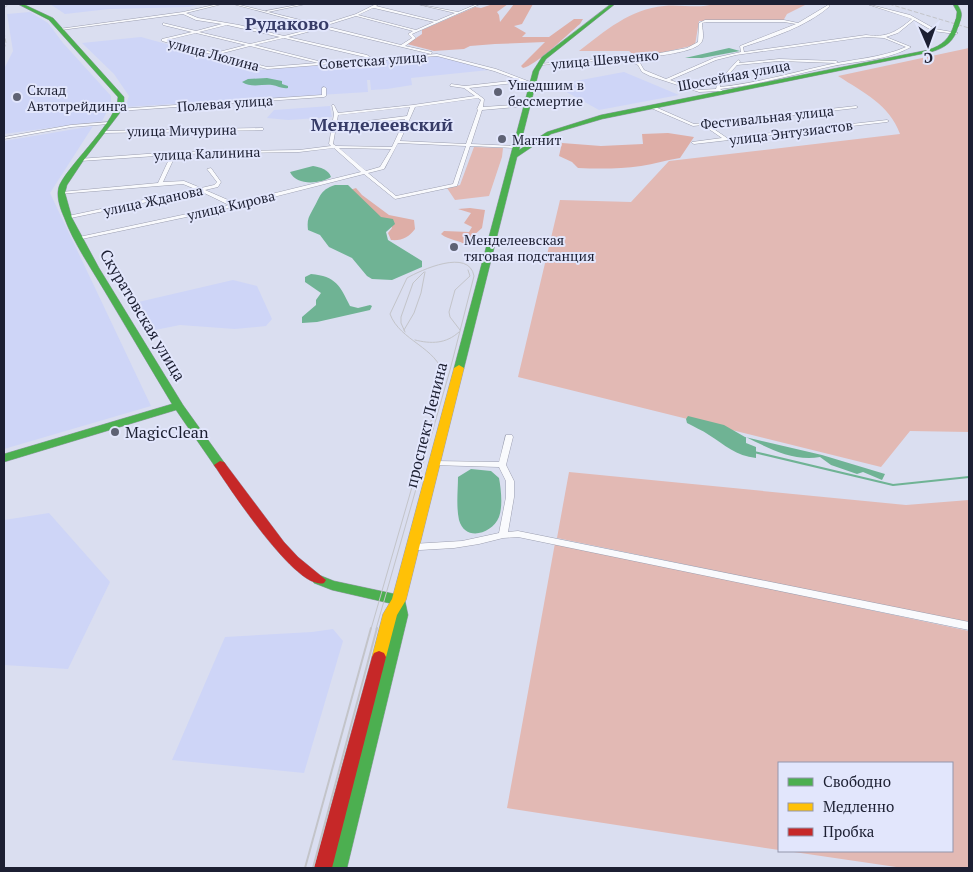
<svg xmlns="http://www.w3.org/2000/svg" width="973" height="872" font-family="'PT Serif',serif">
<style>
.built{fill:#ced5f7}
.green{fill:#e2b9b4}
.forest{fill:#deaea7}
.water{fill:#6fb394}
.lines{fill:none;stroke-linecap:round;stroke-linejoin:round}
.stream{stroke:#6fb394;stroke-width:2}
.street-casing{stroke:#9c9fb0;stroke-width:1}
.fast-casing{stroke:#9c9fb0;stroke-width:1}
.slow-casing{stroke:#9c9fb0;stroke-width:1}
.jam-casing{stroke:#9c9fb0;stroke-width:1}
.street{fill:#f9fafd;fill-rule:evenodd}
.fast{fill:#4caf50;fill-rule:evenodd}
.slow{fill:#ffc107;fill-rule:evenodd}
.jam{fill:#c62828;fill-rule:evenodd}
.tram-far1{stroke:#c3c4c9;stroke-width:1}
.tram{stroke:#c3c4c9;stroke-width:2}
.rail{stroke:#c3c4c9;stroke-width:1;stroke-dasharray:4.5 2;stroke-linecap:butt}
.fast-bridge-casing{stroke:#9c9fb0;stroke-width:5.5;stroke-linecap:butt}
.fast-bridge{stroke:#4caf50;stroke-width:5}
.poi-dot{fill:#5e6274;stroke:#e2e6fc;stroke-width:2}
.labels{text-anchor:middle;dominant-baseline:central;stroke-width:4;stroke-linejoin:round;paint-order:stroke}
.far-street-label{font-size:14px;fill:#1c1f32;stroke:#e2e6fc}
.far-poi-label{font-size:14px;fill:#1c1f32;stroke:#e2e6fc;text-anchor:start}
.street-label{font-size:16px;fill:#1c1f32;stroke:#e2e6fc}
.poi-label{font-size:16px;fill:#1c1f32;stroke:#e2e6fc;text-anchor:start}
.far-district-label{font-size:18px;font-weight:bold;fill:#373c68;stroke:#e2e6fc}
</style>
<rect width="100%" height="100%" fill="#dadef0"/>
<g class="built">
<path d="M50 4H201L189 7 109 9 65 14Z"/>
<path d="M30 12 48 23 63 43 111 96V104L102 121 4 134V69L13 51 7 14Z"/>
<path d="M141 37 261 70 437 56 489 70 411 78 412 85 387 89 371 90 370 80H367L368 92 125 107 129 96 114 74 82 43Z"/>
<path d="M624 72 679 95 599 110 554 85Z"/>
<path d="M330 106 332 117 288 120 267 118 274 110Z"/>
<path d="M93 126 50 193 151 406 4 449V141Z"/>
<path d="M233 280 257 286 272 319 266 326 235 329 180 325 150 331 134 303Z"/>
<path d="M49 513 110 582 68 669 4 665V520Z"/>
<path d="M333 629 343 641 304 773 172 760 225 637 312 632Z"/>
</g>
<g class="green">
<path d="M714 4H807L787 14 783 21H699L695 45 652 55 636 57 629 51H579C605 31 630 9 664 6 680 4 699 9 714 4Z"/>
<path d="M969 48V432L910 431 881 467 518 377 560 200 631 202 669 161 900 134C889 104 864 93 838 76Z"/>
<path d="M474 147 503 148 502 157 489 196 455 200 447 188 460 185Z"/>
<path d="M569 472 906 505 969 500V623L557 538Z"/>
<path d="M555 543 969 631V868H903L787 851H952V763H779V850L507 808Z"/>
</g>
<g class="forest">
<path d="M493 4H508L497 12 499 15 500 22 514 4H533L522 24 514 26 526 33 522 37H549L574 19H583L580 24C568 34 535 66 523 68L521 66 545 42 495 44 470 46 464 49 434 51 407 44 422 34V30L475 7 481 8Z"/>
<path d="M668 133 694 137 680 158C667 160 654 164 641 166 620 169 599 169 578 168L572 162 559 156 562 143 601 146 643 144 642 134Z"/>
<path d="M356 188 362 195 389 215 414 220 415 229C409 237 402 241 391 240L388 233 392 228 391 225 383 223 350 190Z"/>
<path d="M470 208 485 210 482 228 473 236 468 247C460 239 449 241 441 234L444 231 469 232 472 227 464 223 471 213 458 209Z"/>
</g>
<g class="water">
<path d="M729 48 740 51 702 58H685Z"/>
<path d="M267 78 282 81V84L288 86V88C282 89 278 86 272 85 262 84 251 88 242 82L248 79Z"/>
<path d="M313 166C320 167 329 170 331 177 320 184 296 186 290 172Z"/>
<path d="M335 185H348L381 217 393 219 395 224 386 232 388 240 422 261V267L392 280 372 279 367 276 352 258 329 247 320 235 308 230C307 221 308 218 312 211 320 198 319 190 335 185Z"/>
<path d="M311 274C336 276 340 286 350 306L358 308 370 305 372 306 370 310 317 322 302 323V317L316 305V300L321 293 305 282V277Z"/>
<path d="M688 416 724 425 745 437 822 455 885 474 882 480 863 472 857 474 831 465 820 457C794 462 768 448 746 437V443L756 447V458C736 456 725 445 709 435 702 430 694 427 687 423L686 419Z"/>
<path d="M471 469 491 471 499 478C501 489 503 506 499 517 492 534 465 542 459 520 456 506 458 490 458 477Z"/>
</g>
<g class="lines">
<path class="stream" d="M754 452 893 485 969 477"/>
<defs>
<g id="street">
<path d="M218 4H222L186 13 198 18 239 25 284 36 319 27 233 4H236L401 45 412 38 408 34 413 31 356 16 324 26 321 25 356 14 376 4H379L376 6 436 21 455 13 417 4 458 12 477 4H480L412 34 416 38 405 46 432 52 431 54 323 28 288 37 367 55 373 59 437 54 496 69 533 83 532 85 523 82 469 88 484 99 483 107 528 104V106H527L482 110 471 144 516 146 518 147 516 148 470 146 457 186 395 199 364 174 234 207 77 240 76 239 79 237 229 205 200 191 66 219 65 218 68 216 195 189 183 184 59 194V192H61L158 183 171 155 80 161H78V159L174 152 299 150 331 146 329 144 334 114 332 105H334L338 113 413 105 475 96 464 88 450 86 451 84 465 86 519 80 494 71 437 56 267 69 162 41V39L192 32 163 25V23L196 31 222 24 196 20 183 14 61 30 59 29 183 12ZM373 8H374L434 22 416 30 358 15ZM227 25 280 37 250 44 199 32ZM196 33 246 45 215 53 167 40ZM284 38 365 57 368 59 267 67 219 54 250 46 318 63V61L254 45ZM478 98 481 100 477 109 478 110 466 144 400 141 415 107ZM410 107 407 116 367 121 356 130 360 131 369 123 405 119 392 147 336 146 333 144 338 115ZM398 143 466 146 453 184 396 196 368 173 384 169ZM334 148 361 172 235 203 205 190 218 187 221 182 211 168 207 169 217 182 214 185 201 188 184 181 163 182 176 154 299 152ZM339 148 391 149 380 167 366 171Z"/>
<path d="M302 4H306L268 12 266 11Z"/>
<path d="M867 4 910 15 935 29 958 33 956 34 933 31 914 20 898 33 886 37 911 47C888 60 858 61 833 66 795 74 759 85 720 89L723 91 721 92 718 91 699 92 650 76 642 72 638 65 626 59 540 65 538 64 649 55 687 48 698 42 699 23 705 20H784L798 23 828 5 830 6C806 27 773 37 743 47L744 52 866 35C887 38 896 32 912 19ZM706 22H784L796 24 740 46 741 52 714 58 666 79 644 70 640 63 630 59C645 57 692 54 701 43 705 38 702 29 702 23ZM866 37 884 38 906 47C881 58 853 59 827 65 791 73 757 83 720 87L721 83 737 65 779 61 836 63 838 62 836 61 779 59 739 63 740 61 738 60 718 82 716 89 699 90 670 80 716 60 736 55Z"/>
<path d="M324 87 326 88V96L324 97 118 111 116 110 118 109 322 95V88Z"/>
<path d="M651 106H653L694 124 856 106 858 107 856 108 708 125 727 138 887 120 889 121 887 122 694 144 692 143V142L722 138 703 125 693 126 651 108Z"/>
<path d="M110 122 111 123 109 124 71 127 4 139V137L71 125Z"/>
<path d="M261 128H263V130L103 133 101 132 103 131Z"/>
<path d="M506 435H512L513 437 506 465 514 481V497L508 532 518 531 969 622V630L518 537 503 538 479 544 454 548 420 550 409 549 408 547 409 545 412 544 462 541 499 533 506 497V481L499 467 433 465 429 463 433 461 499 462Z"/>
</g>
<g id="fast">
<path d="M18 4H23L53 18 124 97V104L119 114 83 161 67 185 65 193 72 218 99 268 183 405 226 465 224 468H216L176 410 4 462V454L172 404C149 366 127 328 104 290 91 268 73 242 64 217 60 208 55 194 60 184 72 161 118 120 118 97L49 20Z"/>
<path d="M611 4H615L546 59 539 71 519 150 547 132 601 115 928 50C943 45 949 39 954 25L958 26C955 41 945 48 931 52L602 119 551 134 517 157 464 368 463 370H455L454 368 533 71 542 57Z"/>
<path d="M953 4H957C961 10 963 14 960 21L956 20 957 12Z"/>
<path d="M319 575 334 581 404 596 408 615 347 868H329L394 615 393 604 332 590 314 583 312 580 314 577Z"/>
</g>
<path id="slow" d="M459 365 464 368 406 600 397 615 386 657 384 661 379 663 374 661 372 657 383 614 392 599 454 368Z"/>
<g id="jam">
<path d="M220 461 224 462 284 542 298 557 326 580 324 583C297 592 229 487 214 465Z"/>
<path d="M379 651 384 653 386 657 332 868H314L372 657 374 653Z"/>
</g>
</defs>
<use href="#street" class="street-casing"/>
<use href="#fast" class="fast-casing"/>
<use href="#slow" class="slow-casing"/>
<use href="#jam" class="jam-casing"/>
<use href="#street" class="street"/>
<use href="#fast" class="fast"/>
<use href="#slow" class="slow"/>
<use href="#jam" class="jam"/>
<g class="tram-far1">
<path d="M404 330 414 313 421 293 425 272"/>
<path d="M460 330 450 317 449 312 455 290 470 276 468 270"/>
<path d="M405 332 401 323V317L413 283 424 272"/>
<path d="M415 340C431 344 446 344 459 332"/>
<path d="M371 629 444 376C437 347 400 341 390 314L407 278C421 270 469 248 474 276L450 370 376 629"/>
</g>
<g class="tram">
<path d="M305 868 371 628"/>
<path d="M313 868 377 628"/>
</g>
<g class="rail">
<path d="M889 4 969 28"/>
<path d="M4 8 9 4"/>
<path d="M4 32 6 43 4 49"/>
</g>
<defs>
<path id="fast-bridge" d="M956 26 958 20"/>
</defs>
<use href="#fast-bridge" class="fast-bridge-casing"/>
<use href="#fast-bridge" class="fast-bridge"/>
</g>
<g class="poi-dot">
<circle cx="498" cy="92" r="5"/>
<circle cx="17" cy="97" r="5"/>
<circle cx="502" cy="139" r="5"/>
<circle cx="454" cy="247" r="5"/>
<circle cx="115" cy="432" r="5"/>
</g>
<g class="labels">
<g class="far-street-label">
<text transform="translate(214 54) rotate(15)">улица Люлина</text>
<text transform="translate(605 59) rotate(-5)">улица Шевченко</text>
<text transform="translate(373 60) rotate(-4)">Советская улица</text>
<text transform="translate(734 75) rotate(-11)">Шоссейная улица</text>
<text transform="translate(225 103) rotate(-4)">Полевая улица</text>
<text transform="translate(767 117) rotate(-6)">Фестивальная улица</text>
<text transform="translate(182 130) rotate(-1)">улица Мичурина</text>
<text transform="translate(791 132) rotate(-7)">улица Энтузиастов</text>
<text transform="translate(207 153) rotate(-2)">улица Калинина</text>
<text transform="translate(153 200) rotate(-12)">улица Жданова</text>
<text transform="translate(231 205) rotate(-13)">улица Кирова</text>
</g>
<g class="far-poi-label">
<text x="508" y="84">Ушедшим в<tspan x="508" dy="16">бессмертие</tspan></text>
<text x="27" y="89">Склад<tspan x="27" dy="16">Автотрейдинга</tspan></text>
<text x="512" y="139">Магнит</text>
<text x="464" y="239">Менделеевская<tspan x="464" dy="16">тяговая подстанция</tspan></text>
</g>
<g class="street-label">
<text transform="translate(143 315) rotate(59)">Скуратовская улица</text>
<text transform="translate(426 425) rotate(-76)">проспект Ленина</text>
</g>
<g class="poi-label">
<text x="125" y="432">MagicClean</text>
</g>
<g class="far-district-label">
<text x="287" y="23">Рудаково</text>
<text x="382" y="124">Менделеевский</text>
</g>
</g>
<rect width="973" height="872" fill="none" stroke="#1c1f32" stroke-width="10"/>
<rect x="778" y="762" width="175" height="90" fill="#e2e6fc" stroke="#9396ab"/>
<rect x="788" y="778" width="25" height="8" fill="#4caf50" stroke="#9396ab"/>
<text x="823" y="787" font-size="15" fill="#1c1f32">Свободно</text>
<rect x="788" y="803" width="25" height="8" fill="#ffc107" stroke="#9396ab"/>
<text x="823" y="812" font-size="15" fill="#1c1f32">Медленно</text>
<rect x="788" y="828" width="25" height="8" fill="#c62828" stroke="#9396ab"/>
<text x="823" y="837" font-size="15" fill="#1c1f32">Пробка</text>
<g transform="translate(928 45) rotate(178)" stroke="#e2e6fc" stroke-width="4" paint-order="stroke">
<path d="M0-4L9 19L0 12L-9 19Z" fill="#1c1f32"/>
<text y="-8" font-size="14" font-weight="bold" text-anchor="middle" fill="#1c1f32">С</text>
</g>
</svg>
